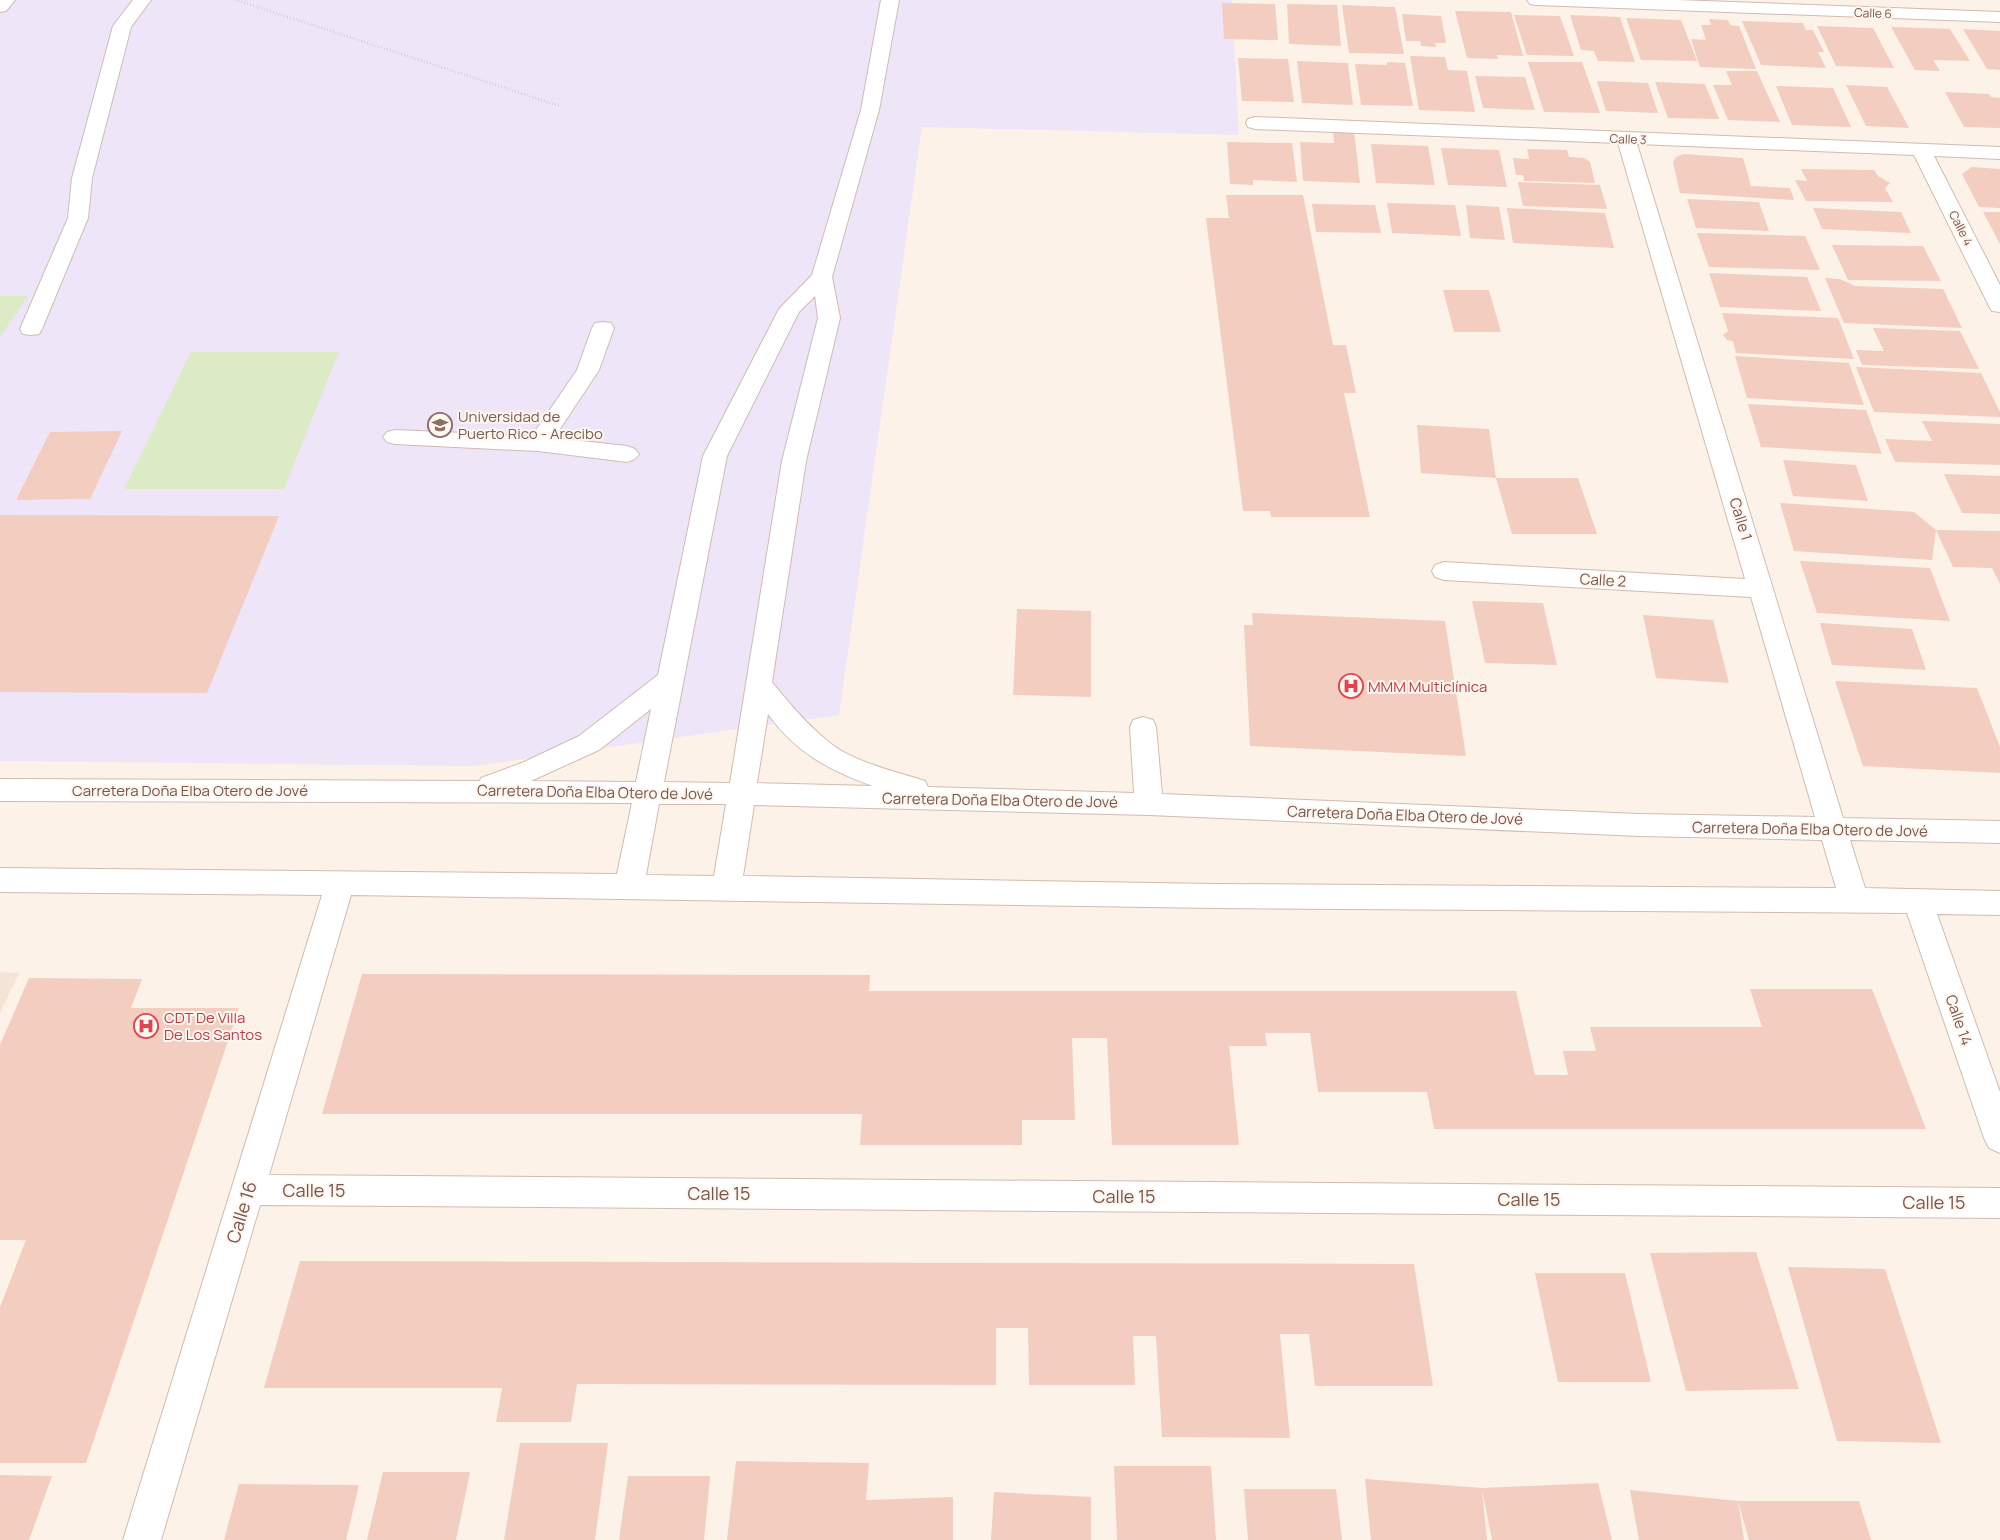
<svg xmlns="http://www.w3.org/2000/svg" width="2000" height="1540" font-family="Manrope,sans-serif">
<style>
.residential{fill:#f5e3d6}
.education{fill:#efe5f9}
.green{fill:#daebc6}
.building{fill:#f3cdbf}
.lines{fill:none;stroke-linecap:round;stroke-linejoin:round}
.minor-casing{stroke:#d2bbb0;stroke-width:2}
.path{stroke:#d8b0a2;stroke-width:2.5;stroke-dasharray:0.5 2.5;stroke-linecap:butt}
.minor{fill:#fff;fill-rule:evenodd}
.labels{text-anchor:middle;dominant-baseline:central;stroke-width:4;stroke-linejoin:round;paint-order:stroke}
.far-street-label{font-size:12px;fill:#78554b;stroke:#fff7ef}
.education-label{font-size:15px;fill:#785e54;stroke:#fff7ef;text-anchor:start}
.street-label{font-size:15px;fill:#78554b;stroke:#fff7ef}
.health-label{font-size:15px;fill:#be3a42;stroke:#fff7ef;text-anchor:start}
.near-street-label{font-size:18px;fill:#78554b;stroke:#fff7ef}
</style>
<rect width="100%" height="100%" fill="#fdf2e8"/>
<path class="residential" d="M0 972 19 973 0 1013Z"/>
<path class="education" d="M0 0H1232L1239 135 922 127 839 715 474 766 0 761Z"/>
<g class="green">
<path d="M0 296H28L0 337Z"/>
<path d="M191 352H339L284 489H124Z"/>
</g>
<g class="building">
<path d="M1222 3 1275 4 1278 40 1224 39Z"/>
<path d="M1287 4 1337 5 1341 46 1289 44Z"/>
<path d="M1342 5 1395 7 1404 54 1349 53Z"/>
<path d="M1455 11 1511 12 1523 56 1497 55 1498 59 1467 58Z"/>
<path d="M1402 14 1441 16 1446 43H1435L1436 47 1421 46 1420 41H1406Z"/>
<path d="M1514 15 1560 16 1574 56 1527 55Z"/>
<path d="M1570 15 1620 17 1635 62 1598 61 1594 51 1581 50Z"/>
<path d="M1626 18 1681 20 1697 61 1641 60Z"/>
<path d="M1709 19 1728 20 1730 25 1739 26 1756 69 1700 67 1691 39 1706 40 1701 25H1711Z"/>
<path d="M1742 21 1803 23 1806 30H1813L1824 52H1818L1826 68 1761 65Z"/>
<path d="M1817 26 1873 28 1894 68 1836 66Z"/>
<path d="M1891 27 1950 29 1970 61 1933 60 1940 71 1915 70Z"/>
<path d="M1963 29 2000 31V70L1987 69Z"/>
<path d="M1410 56 1445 57 1448 70 1467 71 1475 112 1419 110Z"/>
<path d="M1238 58 1288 59 1294 102 1242 101Z"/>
<path d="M1297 61 1348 63 1353 105 1302 103Z"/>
<path d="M1387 62 1405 63 1413 106 1361 105 1355 64 1387 65Z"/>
<path d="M1528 62H1582L1600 113 1544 112Z"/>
<path d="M1726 71H1757L1780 122 1728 120 1713 85H1732Z"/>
<path d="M1475 76 1525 77 1535 110 1483 108Z"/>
<path d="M1597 81 1648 83 1658 113 1606 111Z"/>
<path d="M1655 82 1705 84 1719 119 1668 118Z"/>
<path d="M1846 85 1887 87 1909 128 1866 126Z"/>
<path d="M1776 86 1833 88 1851 127 1792 125Z"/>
<path d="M1945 92 1989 94 1991 97 2000 98V128L1964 127Z"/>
<path d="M1333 131H1354L1360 183 1303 181 1300 142 1334 143Z"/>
<path d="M1227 142 1292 143 1297 182 1253 180V185L1230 184Z"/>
<path d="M1371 144 1428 146 1435 185 1376 183Z"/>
<path d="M1441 148 1499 150 1507 187 1448 185Z"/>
<path d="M1527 149 1567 150 1569 157 1584 158 1590 162 1595 183 1524 181 1523 175H1516L1513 158 1529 159Z"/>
<path d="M1684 154 1743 158 1751 186 1790 188 1794 200 1680 193 1673 162 1676 157Z"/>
<path d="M1972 167 2000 169V208L1979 207 1962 174Z"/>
<path d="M1801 169 1874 170 1878 176 1890 183 1885 188 1893 202 1806 201 1795 180 1807 181Z"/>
<path d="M1518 182 1600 185 1607 209 1523 206Z"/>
<path d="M1226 195H1303L1333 345H1346L1356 393H1344L1370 517H1271L1270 511H1243L1206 218H1229Z"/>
<path d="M1687 199 1759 202 1769 231 1696 228Z"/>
<path d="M1387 203 1455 205 1461 236 1392 233Z"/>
<path d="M1312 204 1375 205 1381 233 1316 232Z"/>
<path d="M1466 205 1499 207 1505 240 1470 238Z"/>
<path d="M1507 208 1605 213 1614 248 1513 243Z"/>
<path d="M1813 208 1901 212 1911 233 1822 229Z"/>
<path d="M1983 212H2000V244Z"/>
<path d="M1697 233 1805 236 1820 270 1709 267Z"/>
<path d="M1832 245 1923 246 1941 281 1848 280Z"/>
<path d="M1709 273 1807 277 1821 311 1720 307Z"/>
<path d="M1825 278 1840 279 1855 286 1943 289 1962 328 1844 323Z"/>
<path d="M1443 290H1489L1501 332H1454Z"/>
<path d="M1722 313 1838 318 1854 359 1736 353 1733 341 1727 340 1723 335 1728 331Z"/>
<path d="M1873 328 1960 331 1979 369 1862 365 1856 350 1884 351Z"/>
<path d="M1735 356 1849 363 1864 405 1747 398Z"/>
<path d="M1856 367 1981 373 2000 412V417L1874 412Z"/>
<path d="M1748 404 1866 410 1882 454 1761 447Z"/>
<path d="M1922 421 2000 424V465L1895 462 1885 439 1932 441Z"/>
<path d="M1417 425 1489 429 1496 478 1421 473Z"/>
<path d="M122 431 90 499 16 500 50 432Z"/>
<path d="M1783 460 1856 465 1868 501 1793 496Z"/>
<path d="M1944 474 2000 476V514L1962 513Z"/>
<path d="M1496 478H1578L1597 534H1512Z"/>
<path d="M1780 503 1914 512 1936 530 1932 560 1794 551Z"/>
<path d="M0 515 279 516 207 693 0 692Z"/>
<path d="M1936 530 2000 531V584L1992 568 1953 567Z"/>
<path d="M1800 561 1930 568 1950 621 1817 613Z"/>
<path d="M1472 601 1543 603 1557 665 1485 663Z"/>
<path d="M1017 609 1091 611V697L1013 695Z"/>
<path d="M1252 613 1445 621 1466 756 1250 746 1244 625H1253Z"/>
<path d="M1643 615 1713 620 1729 683 1656 678Z"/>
<path d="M1820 623 1912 629 1926 670 1832 665Z"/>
<path d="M1835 681 1977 688 2000 747V773L1863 766Z"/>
<path d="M362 974 870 975 869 991H1516L1535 1075H1568L1563 1051H1596L1590 1027H1762L1750 989H1872L1926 1129H1434L1427 1092H1318L1310 1033H1265L1267 1046H1229L1239 1145H1112L1107 1038H1072L1075 1120H1022V1145H860L862 1114H322Z"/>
<path d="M29 978 142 979 131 1008H239L86 1463H0V1307L26 1240H0V1045Z"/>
<path d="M1756 1252 1799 1389 1686 1391 1650 1253Z"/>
<path d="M300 1261 1414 1264 1433 1386H1315L1309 1334H1280L1290 1438 1162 1437 1156 1336H1133L1135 1385H1029L1028 1328H996V1385L577 1384 571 1422H496L502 1388H264Z"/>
<path d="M1788 1267 1885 1269 1941 1443 1837 1441Z"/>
<path d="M1535 1273H1625L1651 1382H1558Z"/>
<path d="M520 1443H608L595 1540H504Z"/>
<path d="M736 1461 869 1463 866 1500 953 1497V1540H727Z"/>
<path d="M1114 1466H1211L1216 1540H1117Z"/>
<path d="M383 1472H470L456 1540H367Z"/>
<path d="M0 1475 52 1476 29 1540H0Z"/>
<path d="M628 1476H710L704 1540H619Z"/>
<path d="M1365 1479 1482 1488 1598 1483 1612 1540H1492L1482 1490 1487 1540H1371Z"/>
<path d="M239 1484 359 1485 346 1540H224Z"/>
<path d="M1244 1489H1336L1342 1540H1248Z"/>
<path d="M1630 1490 1738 1501 1744 1540H1639Z"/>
<path d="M994 1492 1091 1497V1540H991Z"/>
<path d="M1738 1501H1859L1871 1540H1749Z"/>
</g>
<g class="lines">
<defs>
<g id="minor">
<path d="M0 0H15L6 11 0 12Z"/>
<path d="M133 0H151L131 27 92 178 88 218 42 329 39 334 31 335 23 334 20 329 68 218 72 178 113 26Z"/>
<path d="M881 0H899L879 110 832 277 840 318 806 461 772 682C791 706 810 728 834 746 858 763 897 772 925 781L928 787 1134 793 1130 727 1133 720 1143 717 1153 720 1156 727 1162 794 1640 814 1815 817 1751 597 1444 580 1435 577 1432 571 1435 565 1444 562 1745 579 1618 143 1255 129 1248 127 1246 123 1248 119 1255 117 2000 147V159L1934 156 2000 285V312L1992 311 1989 306 1914 155 1637 144 1843 818 2000 821V843L1850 840 1865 888 2000 891V915L1937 914 2000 1092V1153L1989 1148 1984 1138 1907 913 1215 908 351 895 269 1175 2000 1188V1218L260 1205 161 1540H123L322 895 0 892V868L617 874 632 803 0 801V779L480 781 481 778 524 762 579 736 658 675 703 456 779 309 812 275 861 110ZM815 296 818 318 782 461 730 783 664 782 727 456 799 312ZM651 709 636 782 531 781 599 750ZM768 714C795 752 830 771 873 786L757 783ZM659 804H726L714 876 646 875ZM754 805 1149 815 1640 836 1822 840 1836 888 1215 884 743 876Z"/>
<path d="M1527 0H1677L2000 12V22L1536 5 1530 4Z"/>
<path d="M603 322 611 323 614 328 599 370 554 438 627 446 635 449 639 454 635 459 627 462 538 451 395 444 387 442 383 437 387 432 395 430 532 436 577 370 592 328 595 323Z"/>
</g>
</defs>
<use href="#minor" class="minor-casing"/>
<path class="path" d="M236 0 560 106"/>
<use href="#minor" class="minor"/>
</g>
<defs>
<symbol id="university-ring" viewBox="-11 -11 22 22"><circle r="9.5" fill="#fff7ef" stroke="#8d6e63" stroke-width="1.5"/><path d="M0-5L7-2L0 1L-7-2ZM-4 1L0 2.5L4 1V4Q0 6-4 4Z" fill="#8d6e63"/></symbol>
<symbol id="hospital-ring" viewBox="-11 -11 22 22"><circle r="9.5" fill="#fff7ef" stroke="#e0444e" stroke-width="1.5"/><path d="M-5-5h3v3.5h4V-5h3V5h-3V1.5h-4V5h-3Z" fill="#e0444e"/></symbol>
</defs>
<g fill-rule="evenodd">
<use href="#university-ring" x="426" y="411" width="28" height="28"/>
<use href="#hospital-ring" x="1337" y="672" width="28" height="28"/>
<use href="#hospital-ring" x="132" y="1012" width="28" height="28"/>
</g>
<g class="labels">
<g class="far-street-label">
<text transform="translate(1873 13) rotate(2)">Calle 6</text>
<text transform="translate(1628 139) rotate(2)">Calle 3</text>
<text transform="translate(1961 228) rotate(63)">Calle 4</text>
</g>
<g class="education-label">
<text x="458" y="416">Universidad de<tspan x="458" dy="17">Puerto Rico - Arecibo</tspan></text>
</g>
<g class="street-label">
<text transform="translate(1741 519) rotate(73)">Calle 1</text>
<text transform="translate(1603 580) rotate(3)">Calle 2</text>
<text x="190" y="790">Carretera Doña Elba Otero de Jové</text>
<text transform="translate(595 792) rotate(1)">Carretera Doña Elba Otero de Jové</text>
<text transform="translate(1000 800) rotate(1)">Carretera Doña Elba Otero de Jové</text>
<text transform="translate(1405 815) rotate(2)">Carretera Doña Elba Otero de Jové</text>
<text transform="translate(1810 829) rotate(1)">Carretera Doña Elba Otero de Jové</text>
<text transform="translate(1959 1020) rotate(71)">Calle 14</text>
</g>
<g class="health-label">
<text x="1368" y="686">MMM Multiclínica</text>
<text x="164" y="1017">CDT De Villa<tspan x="164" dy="17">De Los Santos</tspan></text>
</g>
<g class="near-street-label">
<text x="314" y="1190">Calle 15</text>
<text x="719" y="1193">Calle 15</text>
<text x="1124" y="1196">Calle 15</text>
<text x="1529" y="1199">Calle 15</text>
<text x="1934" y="1202">Calle 15</text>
<text transform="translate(241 1212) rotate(-73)">Calle 16</text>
</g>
</g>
</svg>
